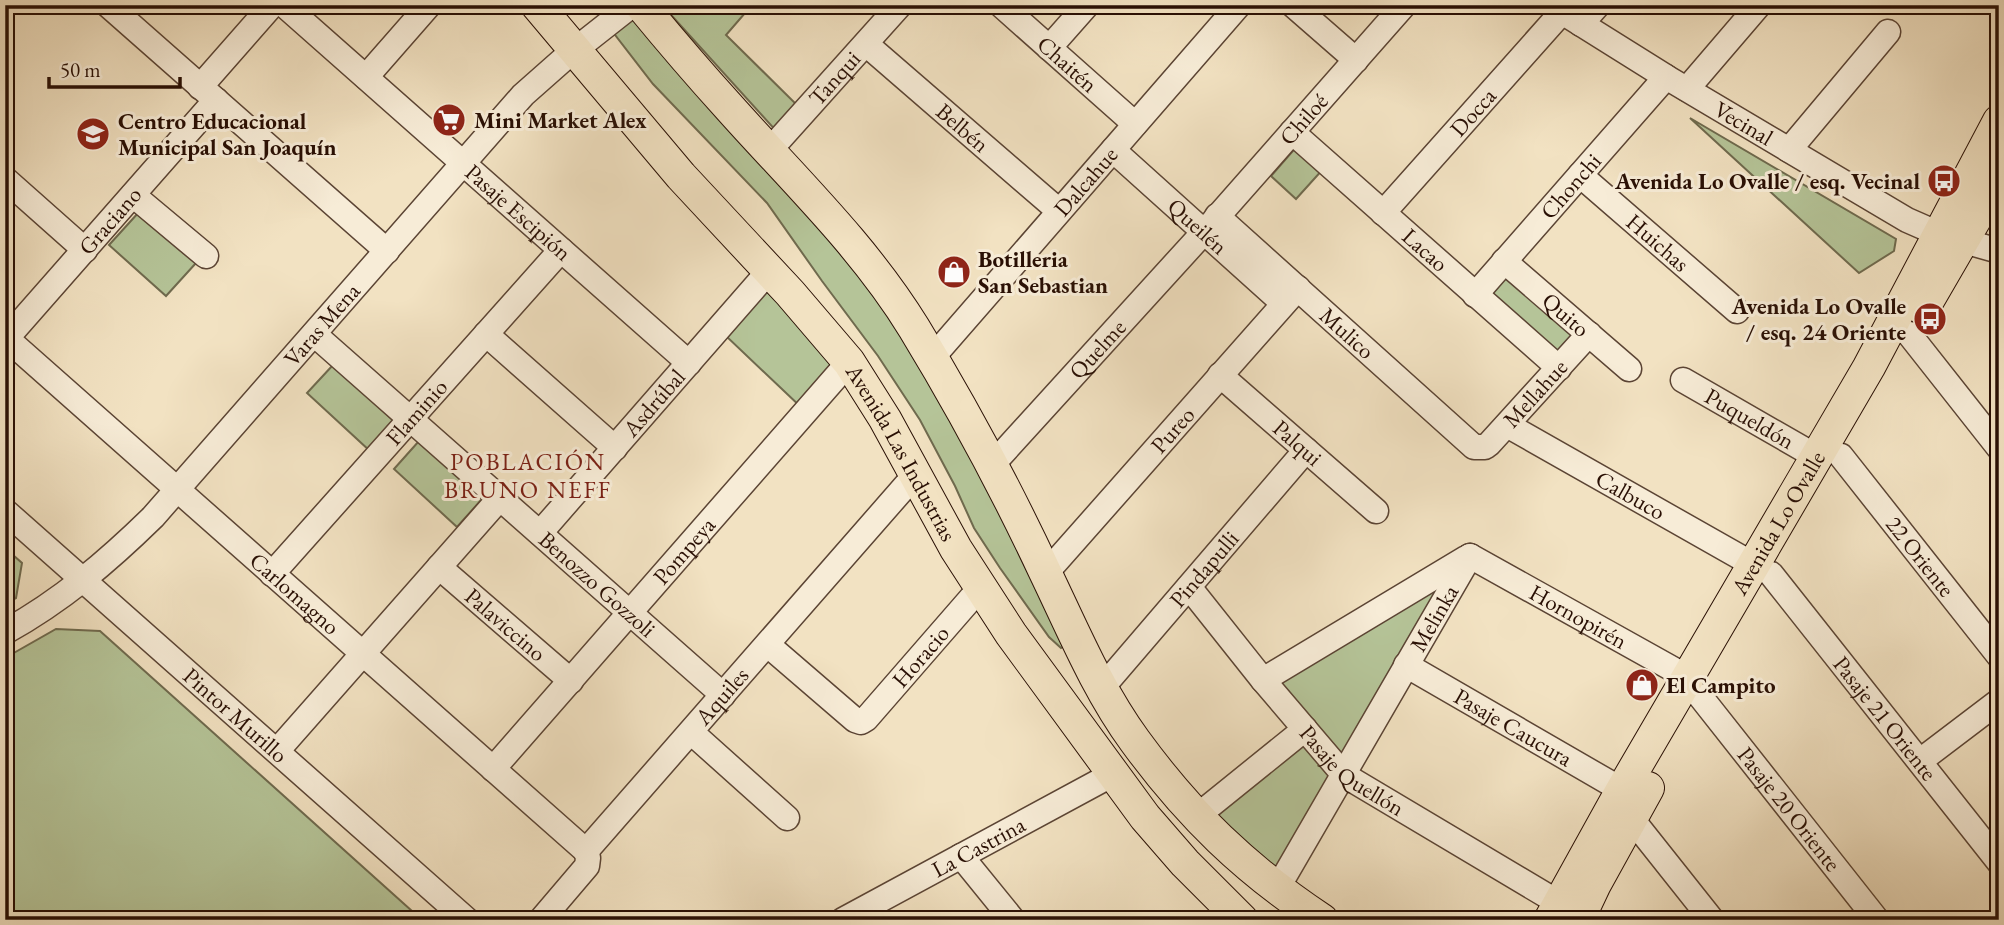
<svg xmlns="http://www.w3.org/2000/svg" width="2004" height="925" font-family="'EB Garamond',serif">
<style>
.green{fill:#b5c498;stroke:#6f6a4e;stroke-width:2}
.lines{fill:none;stroke-linecap:round;stroke-linejoin:round}
.minor-casing{stroke:#5b4434;stroke-width:27}
.major-casing{stroke:#290f04;stroke-width:34}
.minor{stroke:#f7ecd7;stroke-width:24}
.major{stroke:#f2e2c2;stroke-width:32}
.labels{text-anchor:middle;dominant-baseline:central;stroke-width:6;stroke-linejoin:round;paint-order:stroke}
.street-label{font-size:23px;fill:#290f04;stroke:#f7ecd7}
.poi-label{font-size:23px;font-weight:bold;fill:#290f04;stroke:#f7ecd7;text-anchor:start}
.neighbourhood-label{font-size:24px;letter-spacing:2px;fill:#7a1f14;stroke:#f7ecd7}
</style>
<rect width="100%" height="100%" fill="#f2e2c2"/>
<filter id="stains"><feTurbulence type="fractalNoise" baseFrequency=".00286" numOctaves="4"/><feColorMatrix values="0 0 0 0 .2 0 0 0 0 .09 0 0 0 0 .02 0 0 0 .5 -.17"/></filter>
<radialGradient id="worn" r=".72"><stop offset=".6" stop-color="#630" stop-opacity="0"/><stop offset="1" stop-color="#630" stop-opacity=".3"/></radialGradient>
<g class="green">
<path d="M592 5H629L816 215 924 362 1066 645 1061 648 1049 637 1000 568 974 528 955 486 920 420 878 356 822 281 767 203 653 84Z"/>
<path d="M662 5H752L726 35 800 108 778 133Z"/>
<path d="M1690 118 1896 239 1894 251 1859 273Z"/>
<path d="M1298 145 1324 168 1296 199 1271 176Z"/>
<path d="M139 212 196 263 166 296 109 245Z"/>
<path d="M1510 268 1583 337 1562 359 1489 290Z"/>
<path d="M767 288 841 366 803 409 726 336Z"/>
<path d="M333 365 396 423 370 451 307 393Z"/>
<path d="M419 441 482 499 457 527 394 469Z"/>
<path d="M5 548 22 563 16 598 5 604Z"/>
<path d="M1451 576 1344 757 1274 681Z"/>
<path d="M56 629 100 631 422 920H5V658Z"/>
<path d="M1300 739 1335 780 1279 871 1263 861 1213 810Z"/>
</g>
<g class="lines">
<defs>
<g id="minor">
<path d="M108 5 387 251"/>
<path id="s1" d="M284 5 689 363"/>
<path id="s2" d="M1001 5 1135 124"/>
<path d="M1293 5 1356 60"/>
<path id="s3" d="M1551 5 1666 77 1907 220 1939 234 1999 251"/>
<path d="M1581 24 1598 5"/>
<path id="s4" d="M866 44 1059 211"/>
<path d="M1049 48 1087 5"/>
<path d="M366 77 429 5"/>
<path d="M200 87 272 5"/>
<path d="M1687 89 1759 5"/>
<path id="s5" d="M1292 132 1559 368"/>
<path id="s6" d="M1113 150 1283 303"/>
<path d="M1789 150 1888 32"/>
<path id="s7" d="M769 151 900 5"/>
<path id="s8" d="M1580 175 1737 311"/>
<path d="M5 179 85 250"/>
<path d="M133 195 206 256"/>
<path id="s9" d="M1383 213 1562 12"/>
<path id="s10" d="M1217 216 1474 447H1485L1489 444 1589 334"/>
<path id="s11" d="M1504 261 1629 369"/>
<path id="s12" d="M1475 295 1666 77"/>
<path id="s13" d="M314 334 723 695"/>
<path d="M486 334 615 448"/>
<path d="M1909 334 1999 448"/>
<path id="s14" d="M5 337 586 851"/>
<path id="s15" d="M5 340 216 100"/>
<path id="s16" d="M932 358 1239 5"/>
<path id="s17" d="M1220 375 1376 511"/>
<path id="s18" d="M1683 380 1817 457"/>
<path id="s19" d="M1507 425 1754 565"/>
<path id="s20" d="M1841 456 1999 656"/>
<path id="s21" d="M991 466 1204 232 1404 5"/>
<path id="s22" d="M5 511 467 920"/>
<path id="s23" d="M540 533 769 271"/>
<path id="s24" d="M1470 556 1687 677"/>
<path id="s25" d="M439 567 571 681"/>
<path id="s26" d="M1046 573 1298 288"/>
<path id="s27" d="M272 574 561 250"/>
<path id="s28" d="M1771 574 1999 862"/>
<path id="s29" d="M1189 587 1263 680 1344 775 1559 903"/>
<path id="s30" d="M5 632C61 601 107 562 153 517L523 95 566 57 632 5"/>
<path id="s31" d="M768 645 855 720 861 722 866 719 980 588"/>
<path id="s32" d="M1406 665 1622 790"/>
<path d="M1263 680 1466 558"/>
<path id="s33" d="M1101 689 1306 450"/>
<path id="s34" d="M1700 696 1877 920"/>
<path d="M691 732 787 818"/>
<path d="M277 751 500 498"/>
<path d="M1920 761 1999 701"/>
<path id="s35" d="M493 769 849 362"/>
<path d="M1196 817 1305 729"/>
<path d="M1631 818 1712 920"/>
<path id="s36" d="M586 851 915 475"/>
<path d="M961 856 1013 920"/>
<path id="s37" d="M1277 889 1470 556"/>
<path d="M541 920 587 866 588 858 586 851"/>
<path id="s38" d="M843 920 1113 774"/>
</g>
<g id="major">
<path id="s39" d="M537 5 681 176 790 293 849 362 885 419 956 549 1011 634 1145 817 1185 863 1242 920"/>
<path d="M641 5C669 39 698 73 728 106 792 178 863 245 914 328 961 405 1007 491 1045 572 1073 630 1097 689 1135 741 1189 815 1245 869 1322 920"/>
<path d="M1923 309 1999 178"/>
<path id="s40" d="M1550 920 1622 790 1869 367 1999 121"/>
<path d="M1578 920 1595 884 1648 788"/>
</g>
</defs>
<use href="#minor" class="minor-casing"/>
<use href="#major" class="major-casing"/>
<use href="#minor" class="minor"/>
<use href="#major" class="major"/>
</g>
<defs>
<symbol id="supermarket-disc" viewBox="-11 -11 22 22"><circle r="9.5" fill="#8f2418" stroke="#f7ecd7"/><path d="M-6-5.5h2.5l.6 2H6L4.5 2H-2.5L-4.4-4H-6ZM-1.5 3.2a1.3 1.3 0 1 0 .1 0ZM3 3.2a1.3 1.3 0 1 0 .1 0Z" fill="#fff"/></symbol>
<symbol id="school-disc" viewBox="-11 -11 22 22"><circle r="9.5" fill="#8f2418" stroke="#f7ecd7"/><path d="M0-5L7-2L0 1L-7-2ZM-4 1L0 2.5L4 1V4Q0 6-4 4Z" fill="#fff"/></symbol>
<symbol id="bus-disc" viewBox="-11 -11 22 22"><circle r="9.5" fill="#8f2418" stroke="#f7ecd7"/><path d="M-5-6H5V4H4V6H2V4H-2V6H-4V4H-5ZM-3.5-4V0h7V-4ZM-3.5 1.2v1.5H-2V1.2ZM2 1.2v1.5H3.5V1.2Z" fill="#fff"/></symbol>
<symbol id="shop-disc" viewBox="-11 -11 22 22"><circle r="9.5" fill="#8f2418" stroke="#f7ecd7"/><path d="M-5-2.5h2.3a2.7 3.5 0 0 1 5.4 0H5L5.5 6h-11ZM-1.5-2.5h3a1.5 2.3 0 0 0-3 0Z" fill="#fff"/></symbol>
</defs>
<g fill-rule="evenodd">
<use href="#supermarket-disc" x="430" y="101" width="38" height="38"/>
<use href="#school-disc" x="74" y="115" width="38" height="38"/>
<use href="#bus-disc" x="1925" y="162" width="38" height="38"/>
<use href="#shop-disc" x="935" y="253" width="38" height="38"/>
<use href="#bus-disc" x="1911" y="300" width="38" height="38"/>
<use href="#shop-disc" x="1623" y="666" width="38" height="38"/>
</g>
<g class="labels">
<g class="street-label">
<text stroke="none"><textPath href="#s2" startOffset="89">Chaitén</textPath></text>
<text stroke="none"><textPath href="#s7" startOffset="98">Tanqui</textPath></text>
<text stroke="none"><textPath href="#s9" startOffset="135">Docca</textPath></text>
<text stroke="none"><textPath href="#s21" startOffset="467">Chiloé</textPath></text>
<text stroke="none"><textPath href="#s3" startOffset="226">Vecinal</textPath></text>
<text stroke="none"><textPath href="#s4" startOffset="128">Belbén</textPath></text>
<text stroke="none"><textPath href="#s16" startOffset="234">Dalcahue</textPath></text>
<text stroke="none"><textPath href="#s12" startOffset="145">Chonchi</textPath></text>
<text stroke="none"><textPath href="#s1" startOffset="313">Pasaje Escipión</textPath></text>
<text stroke="none"><textPath href="#s15" startOffset="159">Graciano</textPath></text>
<text stroke="none"><textPath href="#s6" startOffset="114">Queilén</textPath></text>
<text stroke="none"><textPath href="#s8" startOffset="103">Huichas</textPath></text>
<text stroke="none"><textPath href="#s5" startOffset="178">Lacao</textPath></text>
<text stroke="none"><textPath href="#s11" startOffset="82">Quito</textPath></text>
<text stroke="none"><textPath href="#s30" startOffset="444">Varas Mena</textPath></text>
<text stroke="none"><textPath href="#s10" startOffset="175">Mulico</textPath></text>
<text stroke="none"><textPath href="#s21" startOffset="158">Quelme</textPath></text>
<text stroke="none"><textPath href="#s10" startOffset="430">Mellahue</textPath></text>
<text stroke="none"><textPath href="#s23" startOffset="173">Asdrúbal</textPath></text>
<text stroke="none"><textPath href="#s27" startOffset="217">Flaminio</textPath></text>
<text stroke="none"><textPath href="#s18" startOffset="77">Puqueldón</textPath></text>
<text stroke="none"><textPath href="#s26" startOffset="191">Pureo</textPath></text>
<text stroke="none"><textPath href="#s17" startOffset="103">Palqui</textPath></text>
<text stroke="none"><textPath href="#s39" startOffset="579">Avenida Las Industrias</textPath></text>
<text stroke="none"><textPath href="#s19" startOffset="142">Calbuco</textPath></text>
<text stroke="none"><textPath href="#s40" startOffset="458">Avenida Lo Ovalle</textPath></text>
<text stroke="none"><textPath href="#s35" startOffset="290">Pompeya</textPath></text>
<text stroke="none"><textPath href="#s20" startOffset="128">22 Oriente</textPath></text>
<text stroke="none"><textPath href="#s33" startOffset="158">Pindapulli</textPath></text>
<text stroke="none"><textPath href="#s13" startOffset="378">Benozzo Gozzoli</textPath></text>
<text stroke="none"><textPath href="#s14" startOffset="387">Carlomagno</textPath></text>
<text stroke="none"><textPath href="#s24" startOffset="124">Hornopirén</textPath></text>
<text stroke="none"><textPath href="#s37" startOffset="313">Melinka</textPath></text>
<text stroke="none"><textPath href="#s25" startOffset="88">Palaviccino</textPath></text>
<text stroke="none"><textPath href="#s31" startOffset="210">Horacio</textPath></text>
<text stroke="none"><textPath href="#s36" startOffset="206">Aquiles</textPath></text>
<text stroke="none"><textPath href="#s22" startOffset="308">Pintor Murillo</textPath></text>
<text stroke="none"><textPath href="#s28" startOffset="184">Pasaje 21 Oriente</textPath></text>
<text stroke="none"><textPath href="#s32" startOffset="124">Pasaje Caucura</textPath></text>
<text stroke="none"><textPath href="#s29" startOffset="247">Pasaje Quellón</textPath></text>
<text stroke="none"><textPath href="#s34" startOffset="144">Pasaje 20 Oriente</textPath></text>
<text stroke="none"><textPath href="#s38" startOffset="154">La Castrina</textPath></text>
</g>
<g class="poi-label">
<text x="474" y="120">Mini Market Alex</text>
<text x="118" y="121">Centro Educacional<tspan x="118" dy="26">Municipal San Joaquín</tspan></text>
<text x="1920" y="181" text-anchor="end">Avenida Lo Ovalle / esq. Vecinal</text>
<text x="978" y="259">Botilleria<tspan x="978" dy="26">San Sebastian</tspan></text>
<text x="1906" y="306" text-anchor="end">Avenida Lo Ovalle<tspan x="1906" dy="26">/ esq. 24 Oriente</tspan></text>
<text x="1666" y="685">El Campito</text>
</g>
<g class="neighbourhood-label">
<text x="528" y="461">POBLACIÓN<tspan x="528" dy="28">BRUNO NEFF</tspan></text>
</g>
</g>
<rect width="2004" height="925" fill="none" stroke="#f2e2c2" stroke-width="28"/>
<rect x="7" y="7" width="1990" height="911" fill="none" stroke="#290f04" stroke-width="3.5"/>
<rect x="14" y="14" width="1976" height="897" fill="none" stroke="#290f04" stroke-width="2"/>
<path d="M49 77v10h131v-10" fill="none" stroke="#290f04" stroke-width="3.5"/>
<text x="60" y="77" font-size="21" fill="#290f04" stroke="#f7ecd7" stroke-width="5" paint-order="stroke">50 m</text>
<rect width="100%" height="100%" filter="url(#stains)"/>
<rect width="100%" height="100%" fill="url(#worn)"/>
</svg>
